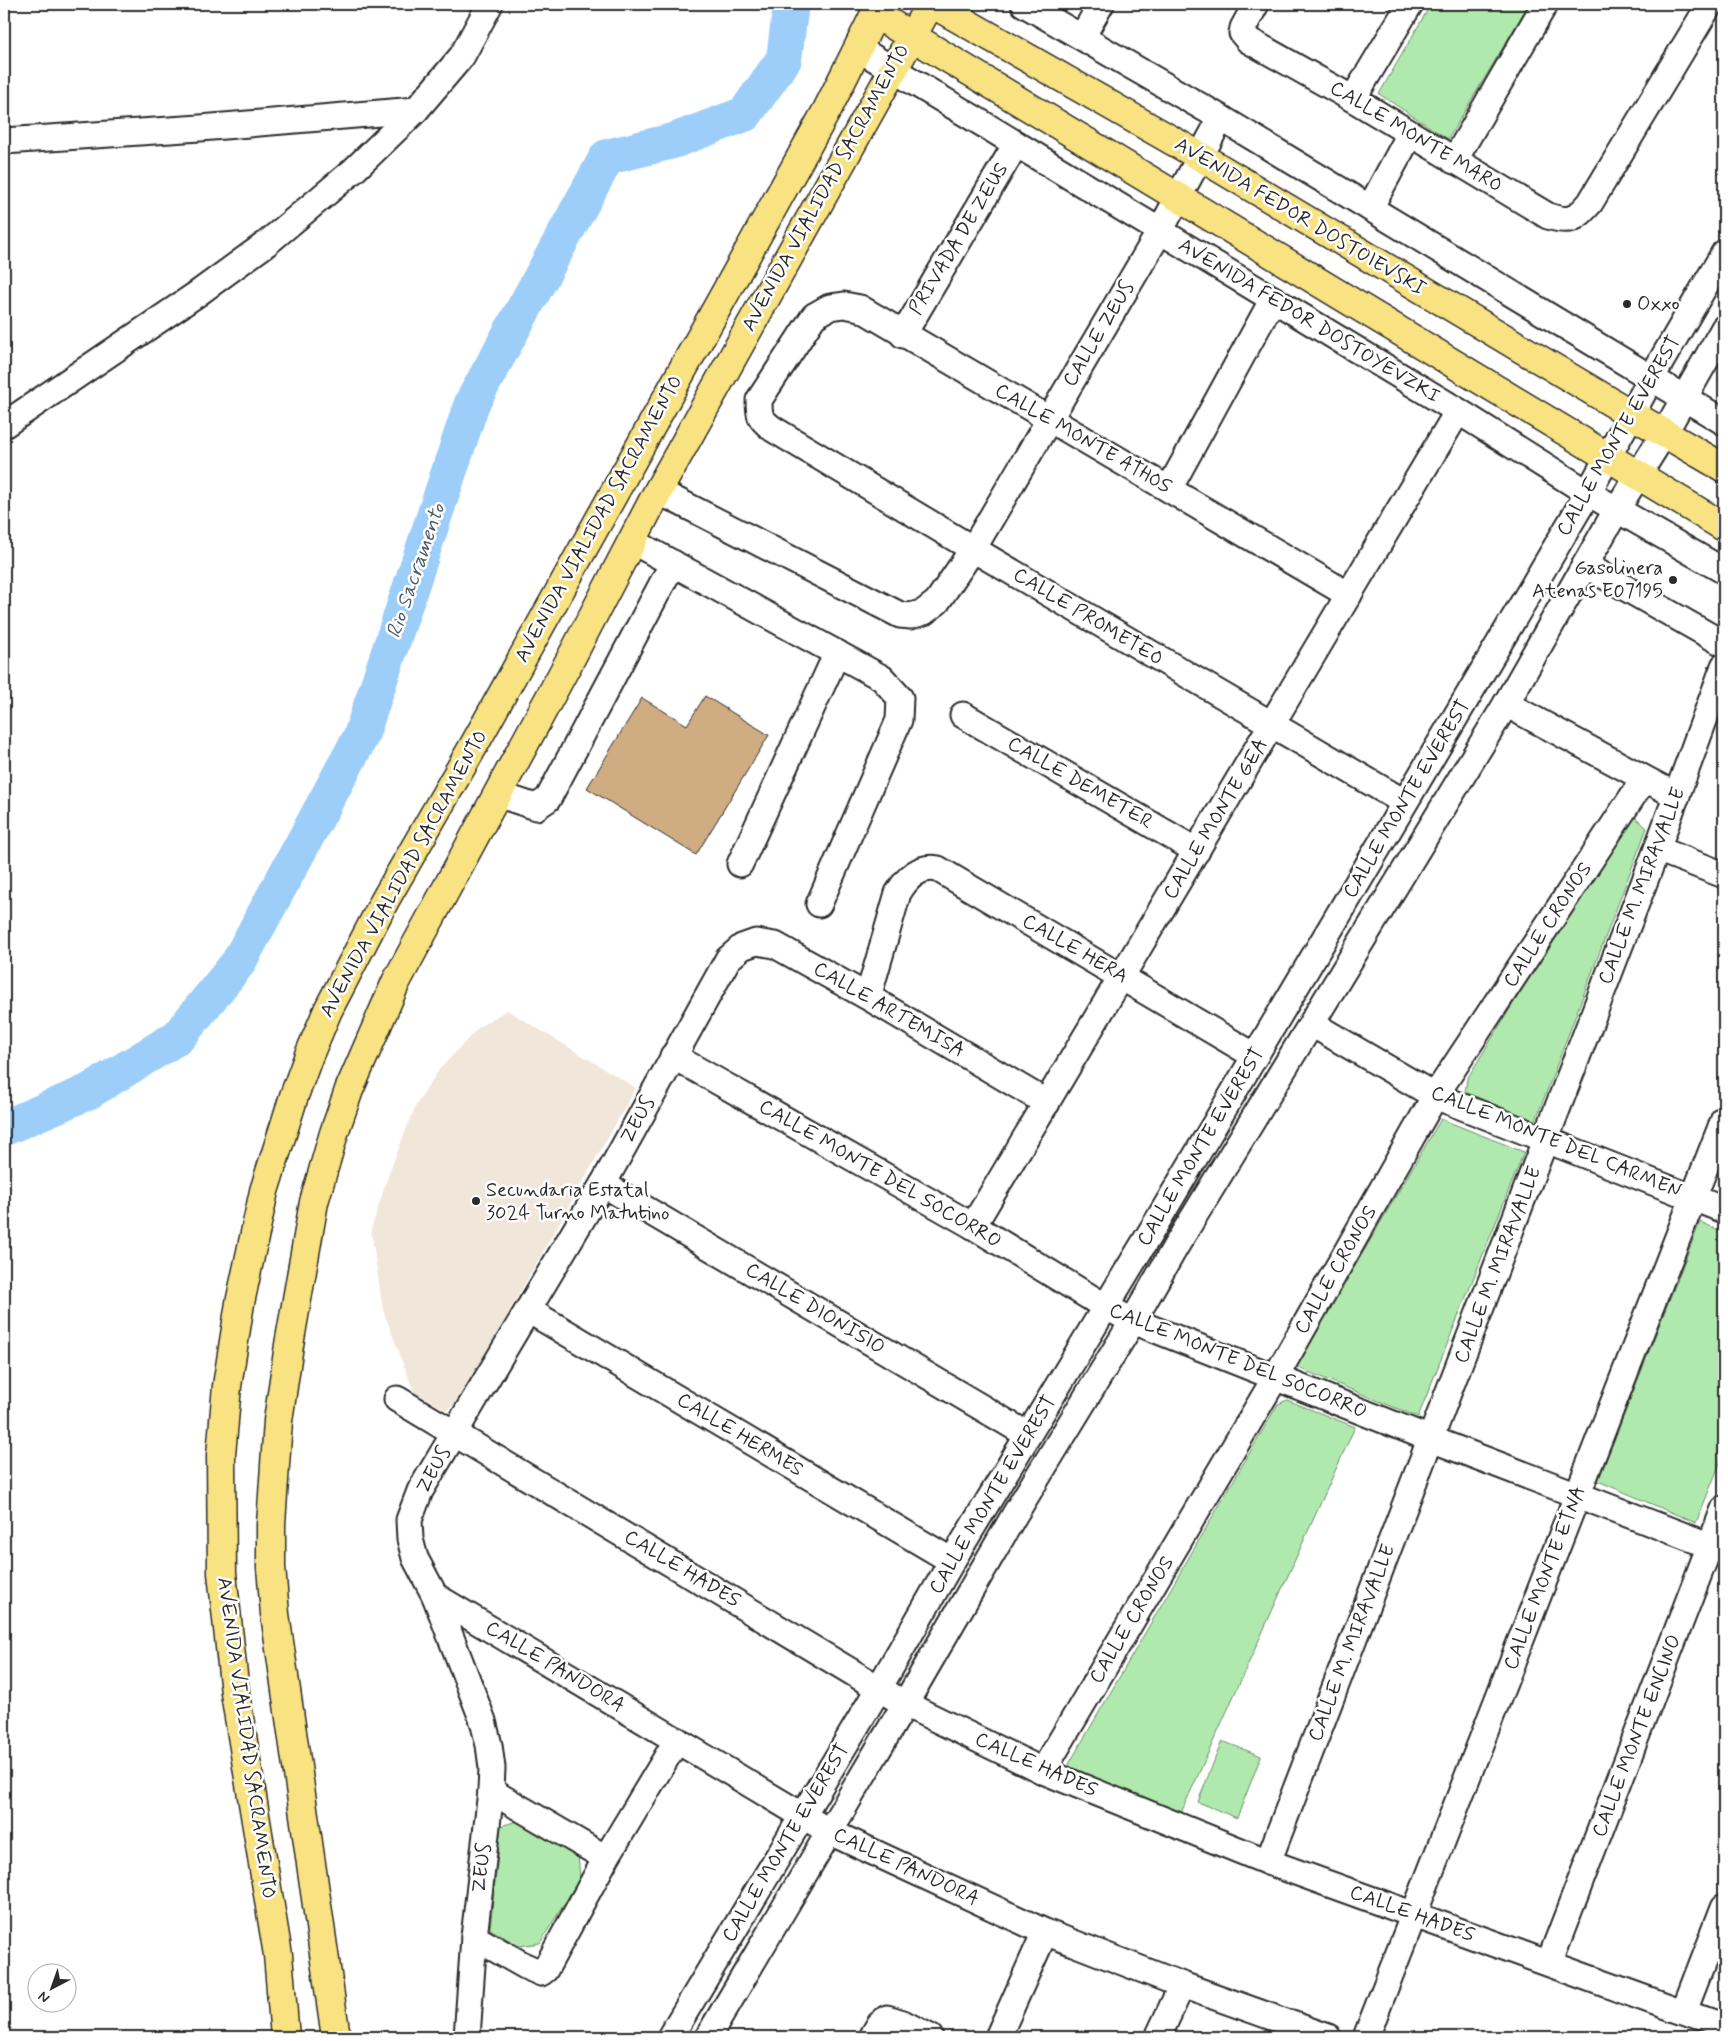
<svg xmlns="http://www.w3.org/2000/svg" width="1728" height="2041" font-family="Mynerve,sans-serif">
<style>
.built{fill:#f1e6da}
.green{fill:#b0e9ad;stroke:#6e8a6c}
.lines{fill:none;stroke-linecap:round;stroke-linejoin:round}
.river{stroke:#9ccef9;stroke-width:36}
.building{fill:#cfac82;stroke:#2b2b2b}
.minor-casing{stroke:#2b2b2b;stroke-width:29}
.major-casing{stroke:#2b2b2b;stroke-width:31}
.highway-casing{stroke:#2b2b2b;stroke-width:31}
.minor{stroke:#fff;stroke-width:25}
.major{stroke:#f8e281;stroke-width:28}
.highway{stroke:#f8e281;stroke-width:28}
.poi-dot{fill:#2b2b2b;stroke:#fff;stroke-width:2}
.labels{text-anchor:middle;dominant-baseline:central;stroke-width:5;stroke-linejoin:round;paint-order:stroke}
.street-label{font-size:20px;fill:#2b2b2b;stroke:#fff}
.poi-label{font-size:20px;fill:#2b2b2b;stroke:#fff;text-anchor:start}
.water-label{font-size:21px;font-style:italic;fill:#4d5c69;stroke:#fff}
</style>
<rect width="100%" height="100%" fill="#fff"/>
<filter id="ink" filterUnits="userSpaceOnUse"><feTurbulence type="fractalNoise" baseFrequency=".02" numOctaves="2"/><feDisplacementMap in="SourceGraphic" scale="10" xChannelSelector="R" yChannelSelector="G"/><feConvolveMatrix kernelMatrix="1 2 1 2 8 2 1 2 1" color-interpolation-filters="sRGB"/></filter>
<g filter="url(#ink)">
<path class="built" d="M507 1010 636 1088 457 1403 446 1410 414 1392 383 1310 371 1230 389 1173 416 1105 439 1070 479 1027Z"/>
<g class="green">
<path d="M1431 4H1529L1448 139 1379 94Z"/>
<path d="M1636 818 1647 828 1535 1122 1465 1092 1467 1079 1626 819Z"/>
<path d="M1441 1119 1524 1152 1418 1417 1296 1367Z"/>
<path d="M1700 1222 1724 1232V1453L1696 1523 1598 1481Z"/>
<path d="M1287 1400 1355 1427 1181 1813 1077 1775 1069 1764 1278 1404Z"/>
<path d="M1222 1741 1261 1756 1237 1818 1198 1802Z"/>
<path d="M517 1821 578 1854 580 1878 540 1943 519 1946 490 1929 501 1826Z"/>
</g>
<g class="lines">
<path class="river" d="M4 1128 88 1092 178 1037 238 963 361 736 472 403 607 157 673 141 745 114 784 59 791 4"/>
</g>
<path class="building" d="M705 696 769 735 696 855 587 788 642 698 687 725Z"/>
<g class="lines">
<defs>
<g id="minor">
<path d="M1024 4 1221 118 1724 422"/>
<path d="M1256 4 1243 28 1242 33 1248 40 1353 99 1548 216C1570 223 1575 220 1590 203L1710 4"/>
<path d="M1082 37 1101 4"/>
<path d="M859 49 1458 411 1588 493 1724 571"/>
<path d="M1353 99 1410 4"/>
<path d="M4 141 200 128 416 110"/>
<path d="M1454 161 1545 4"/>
<path d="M1370 208 1410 134"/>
<path d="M903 335 1016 144"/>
<path d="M4 425 197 294 267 243 354 170 416 110 462 56 490 4"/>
<path d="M1169 489 1273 299"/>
<path d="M658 491 900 615 911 616 924 612 937 602 973 549 1160 231 1221 118"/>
<path d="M632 541 882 678 900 698 899 720 819 904"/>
<path d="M1585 565 1724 644"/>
<path d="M1349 595 860 308 844 305 830 307 814 316 759 400C759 417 760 419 773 429L973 549 1404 802"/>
<path d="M1506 704 1677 796"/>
<path d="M963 715 1197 851"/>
<path d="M497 794 536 807 548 799 673 563"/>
<path d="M1657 849 1724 875"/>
<path d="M740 864 837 653"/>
<path d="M868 997 898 893C907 878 919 865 938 869L1255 1056"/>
<path d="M1312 1024 1435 1096 1724 1210"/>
<path d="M673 1056 973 1226 1106 1307 1133 1321 1431 1439 1724 1551"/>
<path d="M603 1184 1028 1435"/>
<path d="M973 1226 1458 411"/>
<path d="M528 1310 952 1561"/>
<path d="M397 1399 905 1704 1043 1771 1268 1862 1724 2027"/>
<path d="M435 1596 830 1832 1045 1932 1182 1985 1328 2037"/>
<path d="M1043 1771 1275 1378 1435 1096 1644 779"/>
<path d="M491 1791 606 1858"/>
<path d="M1268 1862 1657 849 1724 666"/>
<path d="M474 1937 525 1966 541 1973 545 1970 606 1858 677 1740"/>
<path d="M1549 1963 1724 1509"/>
<path d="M1684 2011 1724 1907"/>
<path d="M467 2037 474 1937 491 1791 492 1768 489 1745 483 1721 435 1596 415 1558 410 1539 409 1520 420 1491 603 1184 728 959 742 947 756 942 775 945 868 997 1047 1103"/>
<path d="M670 2037 879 1688 952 1561 1158 1220 1588 493 1652 377 1724 253"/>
<path d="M708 2037 905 1704 1015 1514 1133 1321 1176 1246 1506 704 1617 509 1665 432 1724 328"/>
<path d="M872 2037 879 2025 887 2018 903 2023 930 2037"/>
<path d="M998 2037 1045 1932"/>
<path d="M1158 2037 1182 1985"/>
<path d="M1366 2037 1724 1119"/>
</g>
<g id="major">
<path d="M933 4 1201 157 1631 414 1724 468"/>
<path d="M875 14 1724 527"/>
</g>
<g id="highway">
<path d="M285 2037 278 1955 235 1693 222 1573 221 1455 227 1386 240 1303 264 1191 294 1096 309 1055 328 1010 385 900 474 745 827 110 880 4"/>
<path d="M336 2037 275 1614 271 1567V1524L278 1421 289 1345 314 1202 334 1133 349 1090 396 982 571 658 658 491 930 4"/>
</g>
</defs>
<use href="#minor" class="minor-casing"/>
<use href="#major" class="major-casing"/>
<use href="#highway" class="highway-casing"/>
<use href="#minor" class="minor"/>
<use href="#major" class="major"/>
<use href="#highway" class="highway"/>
</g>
</g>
<g class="poi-dot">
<circle cx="1627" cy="304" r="5"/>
<circle cx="1673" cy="580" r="5"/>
<circle cx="476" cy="1201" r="5"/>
</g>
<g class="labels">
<g class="street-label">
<text transform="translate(1416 137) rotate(31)">CALLE MONTE MARO</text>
<text transform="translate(826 188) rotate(-61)">AVENIDA VIALIDAD SACRAMENTO</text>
<text transform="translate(1300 217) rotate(31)">AVENIDA FEDOR DOSTOIEVSKI</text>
<text transform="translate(959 239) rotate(-59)">PRIVADA DE ZEUS</text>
<text transform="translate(1309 321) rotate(31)">AVENIDA FEDOR DOSTOYEVZKI</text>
<text transform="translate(1099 334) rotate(-59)">CALLE ZEUS</text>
<text transform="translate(1619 436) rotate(-60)">CALLE MONTE EVEREST</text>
<text transform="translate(1083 439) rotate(30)">CALLE MONTE ATHOS</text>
<text transform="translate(599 519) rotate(-61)">AVENIDA VIALIDAD SACRAMENTO</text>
<text transform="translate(1088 617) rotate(31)">CALLE PROMETEO</text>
<text transform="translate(1080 783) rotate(30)">CALLE DEMETER</text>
<text transform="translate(1407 799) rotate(-59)">CALLE MONTE EVEREST</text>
<text transform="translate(1216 819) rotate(-59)">CALLE MONTE GEA</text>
<text transform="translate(404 874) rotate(-61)">AVENIDA VIALIDAD SACRAMENTO</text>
<text transform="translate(1642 886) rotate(-69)">CALLE M. MIRAVALLE</text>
<text transform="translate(1548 925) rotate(-57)">CALLE CRONOS</text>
<text transform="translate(1075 949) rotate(30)">CALLE HERA</text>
<text transform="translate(889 1010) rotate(30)">CALLE ARTEMISA</text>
<text transform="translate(638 1120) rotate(-61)">ZEUS</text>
<text transform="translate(1556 1142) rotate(22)">CALLE MONTE DEL CARMEN</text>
<text transform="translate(1201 1147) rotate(-59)">CALLE MONTE EVEREST</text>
<text transform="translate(880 1174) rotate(30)">CALLE MONTE DEL SOCORRO</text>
<text transform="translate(1498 1265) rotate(-69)">CALLE M. MIRAVALLE</text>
<text transform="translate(1336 1270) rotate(-60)">CALLE CRONOS</text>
<text transform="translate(815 1309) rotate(31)">CALLE DIONISIO</text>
<text transform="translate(1238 1361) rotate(22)">CALLE MONTE DEL SOCORRO</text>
<text transform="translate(740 1435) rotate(31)">CALLE HERMES</text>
<text transform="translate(434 1470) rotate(-61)">ZEUS</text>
<text transform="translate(993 1495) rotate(-59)">CALLE MONTE EVEREST</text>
<text transform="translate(682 1569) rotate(31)">CALLE HADES</text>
<text transform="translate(1545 1578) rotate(-69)">CALLE MONTE ETNA</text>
<text transform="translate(1132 1620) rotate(-59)">CALLE CRONOS</text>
<text transform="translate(1352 1643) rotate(-69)">CALLE M. MIRAVALLE</text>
<text transform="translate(555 1667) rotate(31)">CALLE PANDORA</text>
<text transform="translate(1637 1736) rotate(-69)">CALLE MONTE ENCINO</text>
<text transform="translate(246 1738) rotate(82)">AVENIDA VIALIDAD SACRAMENTO</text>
<text transform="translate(1036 1765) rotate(24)">CALLE HADES</text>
<text transform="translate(786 1843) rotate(-59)">CALLE MONTE EVEREST</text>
<text transform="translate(906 1867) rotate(25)">CALLE PANDORA</text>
<text transform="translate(482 1868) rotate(-83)">ZEUS</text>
<text transform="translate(1412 1914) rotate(20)">CALLE HADES</text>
</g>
<g class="poi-label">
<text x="1637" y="304">Oxxo</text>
<text x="1663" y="568" text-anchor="end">Gasolinera<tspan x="1663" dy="23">Atenas E07195</tspan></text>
<text x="486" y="1190">Secundaria Estatal<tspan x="486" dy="23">3024 Turno Matutino</tspan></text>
</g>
<g class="water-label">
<text transform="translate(416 571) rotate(-71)">Rio Sacramento</text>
</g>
</g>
<rect width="1728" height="2041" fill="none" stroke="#fff" stroke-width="20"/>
<rect x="10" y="10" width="1708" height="2021" fill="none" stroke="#2b2b2b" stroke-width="2" filter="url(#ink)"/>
<g transform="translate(52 1988) rotate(221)"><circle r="24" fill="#ffffff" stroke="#aaaaaa"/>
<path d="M0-4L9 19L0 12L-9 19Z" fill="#2b2b2b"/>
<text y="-8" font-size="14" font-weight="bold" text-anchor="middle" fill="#2b2b2b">N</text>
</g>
</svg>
